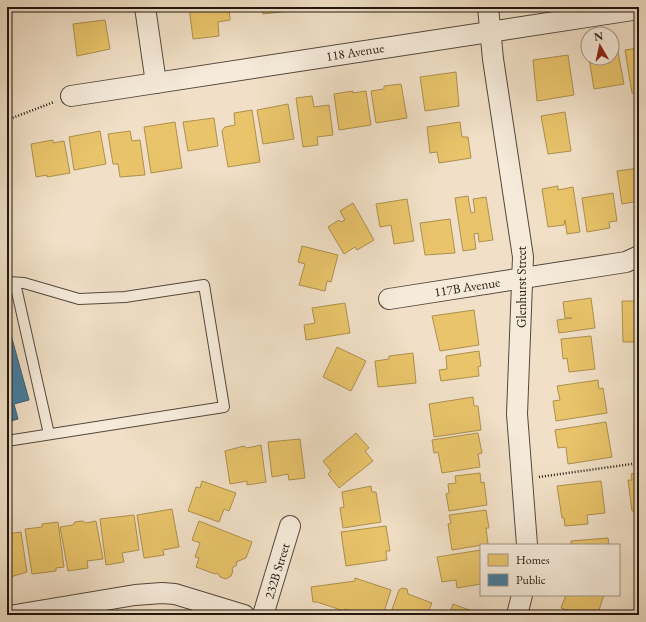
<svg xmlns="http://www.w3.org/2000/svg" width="646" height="622" font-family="'EB Garamond',serif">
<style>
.homes{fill:#e9c46a;stroke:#ad904f}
.public{fill:#457b9d;stroke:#3a5d72}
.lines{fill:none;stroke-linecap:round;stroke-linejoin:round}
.lane-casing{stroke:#54483d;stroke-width:12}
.street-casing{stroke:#54483d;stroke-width:22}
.path{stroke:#20160f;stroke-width:2.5;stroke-dasharray:1 2;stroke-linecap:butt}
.lane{stroke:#f6ebdb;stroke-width:10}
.street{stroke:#f6ebdb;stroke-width:20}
.labels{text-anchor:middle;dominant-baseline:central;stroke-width:4;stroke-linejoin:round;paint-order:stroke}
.street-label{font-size:13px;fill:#20160f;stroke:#f6ebdb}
</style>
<rect width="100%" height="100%" fill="#f1e0c7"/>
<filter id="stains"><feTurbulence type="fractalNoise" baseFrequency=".005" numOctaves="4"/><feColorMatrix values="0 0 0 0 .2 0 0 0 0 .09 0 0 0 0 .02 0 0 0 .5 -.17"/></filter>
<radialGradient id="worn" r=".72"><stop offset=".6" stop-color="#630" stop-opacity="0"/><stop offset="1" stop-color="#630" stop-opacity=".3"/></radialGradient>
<g class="homes">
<path d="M80 7H102L81 11Z"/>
<path d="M189 7H229L230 20 218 22 219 36 193 39Z"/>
<path d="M262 7H297L298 10 263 14Z"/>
<path d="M105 20 110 49 77 56 73 24Z"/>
<path d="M637 45H639V92L632 93 625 50 638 48Z"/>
<path d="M618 52 624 84 594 89 589 58H612V53Z"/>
<path d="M568 55 574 95 537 101 533 60Z"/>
<path d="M456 72 459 106 425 111 420 77Z"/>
<path d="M401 84 407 118 376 123 371 91 384 89V86Z"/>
<path d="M353 91V93L366 91 371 125 339 130 334 94Z"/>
<path d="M312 96 314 107 329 105 333 135 317 137 318 145 303 147 296 98Z"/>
<path d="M288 104 294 139 263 144 257 110Z"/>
<path d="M252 110 260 162 228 167 222 131 225 127 235 125 234 113Z"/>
<path d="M565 112 571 151 548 154 541 116Z"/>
<path d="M214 118 218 146 188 151 183 122Z"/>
<path d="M175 122 182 168 151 173 144 127Z"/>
<path d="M460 122 462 137H468L471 158 439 163 437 152 430 153 427 127Z"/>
<path d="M100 131 106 164 74 170 69 137Z"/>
<path d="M130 131 132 141 140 140 145 175 120 177 118 164H113L108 134Z"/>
<path d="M53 140V143L64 141 70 173 47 177V175L36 177 31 144Z"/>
<path d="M639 168V201L622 204 617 171Z"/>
<path d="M558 186V190L573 187 580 232 567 234 565 220 564 225 548 227 542 189Z"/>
<path d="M613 193 617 221 609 222 610 228 587 232 582 198Z"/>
<path d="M468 196 471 213 475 212 473 199 486 197 493 240 479 242 478 233 474 234 476 249 463 251 455 198Z"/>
<path d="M407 199 414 241 394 244 391 225 380 227 376 204Z"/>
<path d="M353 203 374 240 357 250 355 247 344 254 328 227 339 220 341 222 345 220 340 211Z"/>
<path d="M450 219 455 253 425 255 420 223Z"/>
<path d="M302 246 338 255 331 282 327 281 325 291 299 285 305 264 298 262Z"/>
<path d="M591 298 595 328 559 333 557 320 572 318H565L563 302Z"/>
<path d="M622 301H639V342H623Z"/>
<path d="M345 303 350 333 306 340 304 325 315 323 312 308Z"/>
<path d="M474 310 479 345 440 351 432 316Z"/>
<path d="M591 336 595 369 569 372 567 358 563 359 561 339Z"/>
<path d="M337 347 366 361 351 391 323 377Z"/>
<path d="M479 351 481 366 478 367 479 376 441 381 439 370 447 369 446 356Z"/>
<path d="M413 353 416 383 378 387 375 361 389 359V356Z"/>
<path d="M598 380 599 389 603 388 607 413 556 421 553 401 560 400 557 386Z"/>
<path d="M473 397 474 406H478L481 430 434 437 429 404Z"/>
<path d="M606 422 612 457 568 464 566 447 558 448 555 430Z"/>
<path d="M356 433 369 448 365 451 373 461 339 488 328 474 331 471 323 461Z"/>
<path d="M478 433 482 453 478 454 480 467 442 473 438 452 434 453 432 440Z"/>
<path d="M300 439 305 478 289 480 288 474 272 477 268 442Z"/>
<path d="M261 445 266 482 247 485V481L230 484 225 451 244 446 247 448Z"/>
<path d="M480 473 481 483 484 482 487 505 449 511 446 494 449 493 448 484 456 483 455 476Z"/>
<path d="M639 473V510L632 511 628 480H632L631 474Z"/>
<path d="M202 481 236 493 229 511 224 509 219 522 188 511 196 487 200 488Z"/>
<path d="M601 481 605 513 587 515 588 524 565 526 564 518H562L557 486Z"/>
<path d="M371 486 372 492H376L381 522 343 528 340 508 344 507 342 492Z"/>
<path d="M172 509 179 547 163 550 164 555 144 558 137 515Z"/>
<path d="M486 510 489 528H486L488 544 452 550 448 524 451 523 449 515Z"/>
<path d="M134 515 139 550 122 553 124 562 106 565 100 519Z"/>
<path d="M82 521 86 523 96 521 103 559 87 561 88 568 68 571 60 527 73 525 75 522Z"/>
<path d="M199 521 252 542 246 558 236 562 237 565 232 568 233 571 231 576 226 579 220 577 218 573 215 574 196 567 199 558 195 557 200 543 192 540Z"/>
<path d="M58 522 64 567 56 568V571L32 574 25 529 42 527V524Z"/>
<path d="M386 526 390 551H386L387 560 346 566 341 532Z"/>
<path d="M21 532 27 572 7 578V534Z"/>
<path d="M608 538 609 545H571V541Z"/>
<path d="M481 550V584L457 588 456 580 442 582 437 557Z"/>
<path d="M355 578 391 590 383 615H363L345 609 344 611 317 602H313L311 587 355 581Z"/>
<path d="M402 588 407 589 408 594 432 603 427 615H390L399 590Z"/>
<path d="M566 595H604L598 613 594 611 593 615H581L561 608Z"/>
<path d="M453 604 483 615H449Z"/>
</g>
<path class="public" d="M11 335 29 400 14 404 18 419 7 422V336Z"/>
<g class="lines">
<defs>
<g id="lane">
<path d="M7 282 24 283 79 299 125 297 204 285 224 407 7 441"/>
<path d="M15 283 49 434"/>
</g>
<g id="street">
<path d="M145 7 156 83"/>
<path d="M488 7 493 59 523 257 517 414 527 545"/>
<path d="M71 96 639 9"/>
<path d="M389 299 626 262 639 256"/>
<path d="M15 615 135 595 162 593 175 594 244 615"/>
<path d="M263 615 290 526"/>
<path d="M517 615 522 595"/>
</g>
</defs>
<use href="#lane" class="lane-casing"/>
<use href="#street" class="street-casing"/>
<g class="path">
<path d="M7 120 54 102"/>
<path d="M539 477 639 463"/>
</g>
<use href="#lane" class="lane"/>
<use href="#street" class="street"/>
</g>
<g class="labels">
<g class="street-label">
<text transform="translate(355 52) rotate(-9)">118 Avenue</text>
<text transform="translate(467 287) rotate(-9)">117B Avenue</text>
<text transform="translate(521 287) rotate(-90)">Glenhurst Street</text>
<text transform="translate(277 571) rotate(-73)">232B Street</text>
</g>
</g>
<rect width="646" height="622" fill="none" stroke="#f1e0c7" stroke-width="24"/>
<rect x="8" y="8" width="630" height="606" fill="none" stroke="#20160f" stroke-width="2"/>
<rect x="12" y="12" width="622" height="598" fill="none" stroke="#20160f"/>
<rect x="480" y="544" width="140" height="52" fill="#f6ebdb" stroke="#a09689"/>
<rect x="488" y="554" width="20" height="12" fill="#e9c46a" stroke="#a09689"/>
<text x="516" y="564" font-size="12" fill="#20160f">Homes</text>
<rect x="488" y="574" width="20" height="12" fill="#457b9d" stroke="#a09689"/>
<text x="516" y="584" font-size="12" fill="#20160f">Public</text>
<g transform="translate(600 46) rotate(351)"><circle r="19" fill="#f6ebdb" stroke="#a09689"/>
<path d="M0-3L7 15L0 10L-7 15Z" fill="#8f2418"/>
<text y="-6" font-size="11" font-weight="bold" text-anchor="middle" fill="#20160f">N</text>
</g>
<rect width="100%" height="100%" filter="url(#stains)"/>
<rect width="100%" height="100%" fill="url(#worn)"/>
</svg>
